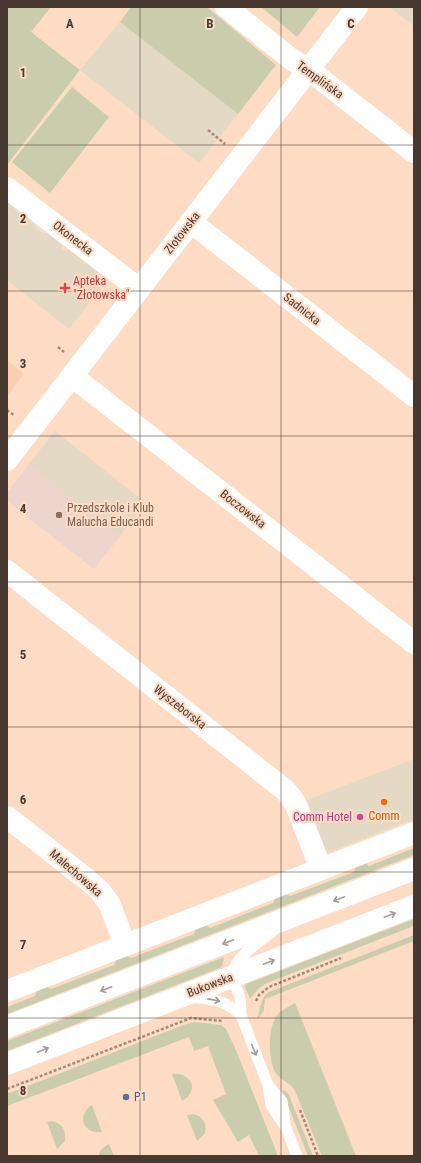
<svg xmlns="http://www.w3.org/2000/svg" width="421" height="1163" font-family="'Roboto Condensed',sans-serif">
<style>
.commercial{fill:#e3d9c4}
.built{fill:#f8cfb2}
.education{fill:#edd4cc}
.green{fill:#c9cdae}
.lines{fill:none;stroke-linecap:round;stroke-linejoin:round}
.path{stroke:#a28a7a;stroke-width:2.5;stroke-dasharray:3 2;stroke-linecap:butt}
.lane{stroke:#fff;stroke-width:11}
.street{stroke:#fff;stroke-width:22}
.secondary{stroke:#fff;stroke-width:22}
.oneway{stroke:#a39c98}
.grid{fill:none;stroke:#473930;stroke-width:1;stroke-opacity:0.55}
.health-dot{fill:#e0444e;stroke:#fedcc4;stroke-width:1.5}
.education-dot{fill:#8d6e63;stroke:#fedcc4;stroke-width:1.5}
.food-dot{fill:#e8710a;stroke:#fedcc4;stroke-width:1.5}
.hotel-dot{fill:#d1479c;stroke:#fedcc4;stroke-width:1.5}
.service-dot{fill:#5c6f8a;stroke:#fedcc4;stroke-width:1.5}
.labels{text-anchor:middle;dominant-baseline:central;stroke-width:4;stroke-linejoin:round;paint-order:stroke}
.street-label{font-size:12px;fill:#473930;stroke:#fedcc4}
.health-label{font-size:12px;fill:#be3a42;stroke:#fedcc4;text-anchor:start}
.education-label{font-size:12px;fill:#785e54;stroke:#fedcc4;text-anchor:start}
.food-label{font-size:12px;fill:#c56008;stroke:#fedcc4}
.hotel-label{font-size:12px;fill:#b23c85;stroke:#fedcc4;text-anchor:end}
.service-label{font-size:12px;fill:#4e5e75;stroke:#fedcc4;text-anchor:start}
.grid-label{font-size:13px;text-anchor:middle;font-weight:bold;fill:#473930;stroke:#fedcc4;stroke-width:4;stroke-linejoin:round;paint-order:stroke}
</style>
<rect width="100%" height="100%" fill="#fedcc4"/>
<g class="commercial">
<path d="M389 7H414V26L402 17Z"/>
<path d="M120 22 238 114 199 163 80 70Z"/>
<path d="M8 202 35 223V227L44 234 47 233 62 245 61 248 66 251 68 249 107 280 69 329 7 280Z"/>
<path d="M55 431 146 503 120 536 29 464Z"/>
<path d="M414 759V819L327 853 307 800Z"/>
</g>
<path class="built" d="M7 360 24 374 7 396Z"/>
<path class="education" d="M29 464 120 536 94 569 7 501V493Z"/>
<g class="green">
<path d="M7 7H51L31 32 80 70 7 165Z"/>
<path d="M131 7H207L276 65 238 114 120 22Z"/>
<path d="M261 7H320L297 37Z"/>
<path d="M72 87 109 117 50 193 12 162Z"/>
<path d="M414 848V855L7 1014V1007L35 996 38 987 43 985 51 989 114 965 118 956 123 954 131 958 194 934 197 925 202 923 210 928 273 903 277 894 282 892 290 896 354 872 357 863 362 861 369 866Z"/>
<path d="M414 919V926L267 983 259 988 250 999 245 987 246 984Z"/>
<path d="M414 935V941L265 999 264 1010 257 1020C260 1010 260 998 269 992Z"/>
<path d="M224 957 222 967 7 1051V1041Z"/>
<path d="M295 1003 356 1156H322L295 1091C291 1082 280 1081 275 1072 268 1058 267 1025 279 1013 284 1009 289 1006 295 1003Z"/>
<path d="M195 1022 221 1025 226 1029 236 1050 278 1156H259L249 1135 238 1142 213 1100 226 1094 208 1046 194 1051 189 1037 7 1106V1094L186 1024Z"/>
<path d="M172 1074C192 1072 200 1091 182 1101Z"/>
<path d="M282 1090 286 1091 289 1095 313 1156H308Z"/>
<path d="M92 1105 102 1132C83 1135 76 1115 92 1105Z"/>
<path d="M193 1114C203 1116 207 1123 205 1133L197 1141 187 1115Z"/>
<path d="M52 1121C63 1124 66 1130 65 1141L57 1149 47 1122Z"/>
<path d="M109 1144 114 1156H98C100 1150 103 1147 109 1144Z"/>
</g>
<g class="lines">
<g class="path">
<path d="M208 130 225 144"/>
<path d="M58 347 64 352"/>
<path d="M7 410 15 416"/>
<path d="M256 1001 259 995 269 987 341 958"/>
<path d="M7 1089 191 1018 223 1021"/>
<path d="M300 1110 318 1156"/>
</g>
<g class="lane">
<path d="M272 932C260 942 232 958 233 976 233 982 237 989 239 994 241 1001 241 1008 241 1015L268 1085 271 1105 286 1128 297 1156"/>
<path d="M191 997C214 1000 223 999 241 1015"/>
<path d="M269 1086 282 1101 285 1124"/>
</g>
<g class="street">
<path d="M226 7 291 59 317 76 414 152"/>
<path d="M7 188 139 289"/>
<path d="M191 222 414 396"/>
<path d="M72 376 414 643"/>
<path d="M7 571 285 790 291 797 296 805 321 869"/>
<path d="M7 817 89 881 101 892 110 905 125 945"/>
<path d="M7 991 414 833"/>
</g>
<g class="secondary">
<path d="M7 460 357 7"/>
<path d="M7 1027 414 869"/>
<path d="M7 1064 414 906"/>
</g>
</g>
<defs><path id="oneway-shaft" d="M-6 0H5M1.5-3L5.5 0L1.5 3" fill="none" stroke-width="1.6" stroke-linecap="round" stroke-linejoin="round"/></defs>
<g class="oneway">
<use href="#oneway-shaft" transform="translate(339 899) rotate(159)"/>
<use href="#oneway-shaft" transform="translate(390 915) rotate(-21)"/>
<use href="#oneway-shaft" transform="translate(228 942) rotate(159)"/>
<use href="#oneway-shaft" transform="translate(269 962) rotate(-21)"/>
<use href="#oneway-shaft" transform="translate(106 989) rotate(159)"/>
<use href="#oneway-shaft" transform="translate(214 1000) rotate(11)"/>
<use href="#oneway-shaft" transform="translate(43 1050) rotate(-21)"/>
<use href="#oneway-shaft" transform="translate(254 1050) rotate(68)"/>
</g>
<path class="grid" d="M140 7V1156M281 7V1156M7 145H414M7 291H414M7 436H414M7 582H414M7 727H414M7 872H414M7 1018H414"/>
<path class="health-dot" d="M63 282h4v4h4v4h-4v4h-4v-4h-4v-4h4z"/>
<circle class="education-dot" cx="59" cy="515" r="4"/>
<circle class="food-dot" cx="384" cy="802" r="4"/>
<circle class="hotel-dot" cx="360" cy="817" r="4"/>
<circle class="service-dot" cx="126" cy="1097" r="4"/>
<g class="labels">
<g class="street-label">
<text transform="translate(320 80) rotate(36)">Templińska</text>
<text transform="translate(182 233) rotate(-52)">Złotowska</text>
<text transform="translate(73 238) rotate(38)">Okonecka</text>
<text transform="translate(302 309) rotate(38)">Sadnicka</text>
<text transform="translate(243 509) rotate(38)">Boczowska</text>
<text transform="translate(180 707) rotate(38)">Wyszeborska</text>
<text transform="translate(76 873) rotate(41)">Malechowska</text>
<text transform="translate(210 985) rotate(-21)">Bukowska</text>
</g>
<g class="health-label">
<text x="73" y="281">Apteka<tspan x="73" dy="14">"Złotowska"</tspan></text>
</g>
<g class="education-label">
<text x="67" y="508">Przedszkole i Klub<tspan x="67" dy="14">Malucha Educandi</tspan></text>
</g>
<g class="food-label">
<text x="384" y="816">Comm</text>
</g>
<g class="hotel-label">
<text x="352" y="817">Comm Hotel</text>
</g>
<g class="service-label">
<text x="134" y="1097">P1</text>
</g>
</g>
<g class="grid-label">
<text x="70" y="28">A</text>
<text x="210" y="28">B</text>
<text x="351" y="28">C</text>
<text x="23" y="77">1</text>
<text x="23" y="223">2</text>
<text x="23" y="368">3</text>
<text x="23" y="513">4</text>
<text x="23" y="659">5</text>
<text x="23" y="804">6</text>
<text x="23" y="949">7</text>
<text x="23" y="1095">8</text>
</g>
<rect width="421" height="1163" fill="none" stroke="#473930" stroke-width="16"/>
</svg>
